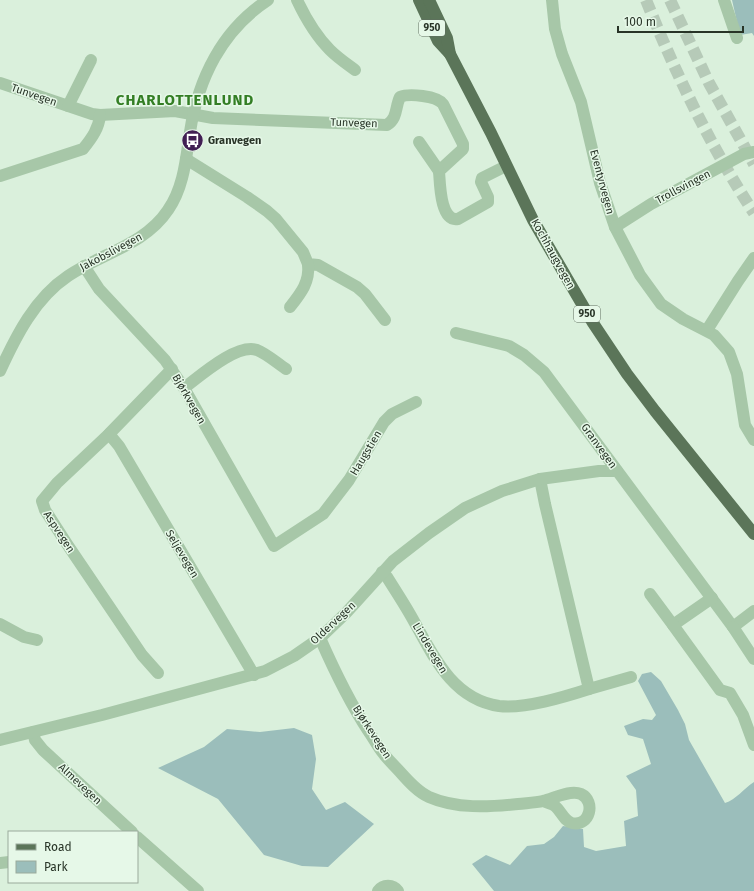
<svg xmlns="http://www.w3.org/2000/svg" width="754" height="891" font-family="'Fira Sans',sans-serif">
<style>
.green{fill:#9bbebb}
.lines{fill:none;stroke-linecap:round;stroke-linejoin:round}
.highway-tunnel{stroke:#b6cab8;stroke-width:12;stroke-dasharray:12 6;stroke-linecap:butt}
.minor{stroke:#a7c7a8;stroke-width:12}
.major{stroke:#5b7559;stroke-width:12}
.labels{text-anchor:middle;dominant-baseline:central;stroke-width:3;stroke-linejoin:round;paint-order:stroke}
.shield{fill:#e6f8e8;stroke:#616f61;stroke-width:1}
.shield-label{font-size:10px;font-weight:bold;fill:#283427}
.street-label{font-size:11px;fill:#283427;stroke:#e6f8e8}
.poi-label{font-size:11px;font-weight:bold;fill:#283427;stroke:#e6f8e8;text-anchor:start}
.district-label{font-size:15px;font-weight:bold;letter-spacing:1px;fill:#337e24;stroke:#e6f8e8}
</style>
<rect width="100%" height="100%" fill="#daf0dc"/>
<g class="green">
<path d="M732 0H754V36L752 33 740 35Z"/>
<path d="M651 672 661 681 678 710 685 724 689 740 725 803C736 800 744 788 754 782V891H494L472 864 486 855 510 865 527 846 544 844 554 837 563 826 583 829 584 847 596 851 626 846 624 821 638 816 636 790 626 776 651 764 643 739 628 735 624 726 643 719 652 720 656 715 638 681 642 674Z"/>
<path d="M294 728 312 735 316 759 312 789 326 810 345 802 374 824 328 867 302 866 264 855 218 799 158 768 204 747 227 729 260 732Z"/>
</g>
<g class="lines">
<g class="highway-tunnel">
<path d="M646 0C676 74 710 146 754 213"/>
<path d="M670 0 709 83 754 164"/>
</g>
<g class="minor">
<path d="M297 0C305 17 317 37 330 50 338 58 347 64 355 70"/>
<path d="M552 0 555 29 562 54 581 102 600 183 615 227 640 275 661 304 683 319 714 335 729 352 737 374 745 425 754 440"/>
<path d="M724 0 737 38"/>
<path d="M0 83 92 114 100 115 175 111 213 118 387 125C398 118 395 107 400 97 409 93 437 96 443 104L463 144V149L439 171C440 183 440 222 458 219L488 202V197L481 182 482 178 506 166"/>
<path d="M68 106 91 60"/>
<path d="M419 142 439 171"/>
<path d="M186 159 247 197 267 211 276 219 303 252 308 264 318 265 357 287 365 294 385 320"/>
<path d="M0 176 83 149C92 138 99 128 100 115"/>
<path d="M615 227 651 204 744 154 754 152"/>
<path d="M84 266 99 289 165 360 184 388 274 546 323 514 349 480 384 422 392 414 416 402"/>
<path d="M290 307C301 293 310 282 308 264"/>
<path d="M707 330 738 281 754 258"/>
<path d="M456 333 509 346 524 355 544 372 733 627 754 611"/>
<path d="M0 371C16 336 35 298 68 276 100 254 145 245 168 210 184 187 186 158 190 132 198 79 222 30 268 0"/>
<path d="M184 388C200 376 237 343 257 350 267 354 277 363 286 369"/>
<path d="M109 434 119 446 254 675"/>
<path d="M382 572 387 577C395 590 403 602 411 616 432 653 451 699 499 706 525 709 564 697 589 689L545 504 540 479"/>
<path d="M650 594 673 625 712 598"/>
<path d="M0 624 24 637 37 640"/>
<path d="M673 625 720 690 730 693 743 715 754 745"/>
<path d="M733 627 754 659"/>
<path d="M320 638C334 670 350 703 369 732 374 739 378 747 383 753 388 760 395 766 401 773 409 782 418 792 429 797 456 809 489 807 518 804 526 803 535 803 543 801 553 799 570 789 581 794 596 801 590 827 572 823 564 821 561 811 555 806 552 804 547 803 544 801"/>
<path d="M158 673 142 655 67 544 45 510 42 501 57 483 109 434 172 369"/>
<path d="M589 689 631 677"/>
<path d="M33 732 35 740 43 750 132 832"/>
<path d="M0 740 102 715 265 671 294 656 320 638 346 613 393 561 429 533 465 508 502 491 540 479 599 471H617"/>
<path d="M137 837 198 891"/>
<path d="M0 863 9 862"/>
<path d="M378 891C383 884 393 884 398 891"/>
</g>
<g class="major">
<path d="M419 0 438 41 450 54"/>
<path d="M429 0 447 38 450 54 491 133 533 220 593 323 627 374 655 411 754 534"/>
</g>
</g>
<defs>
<symbol id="bus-disc" viewBox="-11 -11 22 22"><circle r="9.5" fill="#411f53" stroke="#e6f8e8"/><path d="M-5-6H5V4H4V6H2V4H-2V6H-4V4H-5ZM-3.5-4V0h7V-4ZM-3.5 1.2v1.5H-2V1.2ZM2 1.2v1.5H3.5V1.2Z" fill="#fff"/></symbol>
</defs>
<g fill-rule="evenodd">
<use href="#bus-disc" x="180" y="128" width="25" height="25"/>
</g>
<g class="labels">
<g class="shield">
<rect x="419" y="20" width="26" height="16" rx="3"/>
<rect x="574" y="306" width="26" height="16" rx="3"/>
</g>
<g class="shield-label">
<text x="432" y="28">950</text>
<text x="587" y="314">950</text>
</g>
<g class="street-label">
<text transform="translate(34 95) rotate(19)">Tunvegen</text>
<text transform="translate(354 123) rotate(2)">Tunvegen</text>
<text transform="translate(602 182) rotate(75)">Eventyrvegen</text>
<text transform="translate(683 187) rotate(-28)">Trollsvingen</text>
<text transform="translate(111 252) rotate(-28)">Jakobslivegen</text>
<text transform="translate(553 254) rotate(61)">Kochhaugvegen</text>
<text transform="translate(189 399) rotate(60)">Bjørkvegen</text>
<text transform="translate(599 446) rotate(54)">Granvegen</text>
<text transform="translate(366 453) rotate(-59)">Haugstien</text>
<text transform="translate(59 532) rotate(57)">Aspvegen</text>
<text transform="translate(182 554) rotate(59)">Seljevegen</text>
<text transform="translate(333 623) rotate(-43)">Oldervegen</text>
<text transform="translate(430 648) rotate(59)">Lindevegen</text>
<text transform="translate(372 732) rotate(57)">Bjørkevegen</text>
<text transform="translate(80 784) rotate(43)">Almevegen</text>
</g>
<g class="poi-label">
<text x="208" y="140">Granvegen</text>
</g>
<g class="district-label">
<text x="185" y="100">CHARLOTTENLUND</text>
</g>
</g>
<rect x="8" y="831" width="130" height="52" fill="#e6f8e8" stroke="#9aaa9b"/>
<rect x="16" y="844" width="20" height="6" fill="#5b7559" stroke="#9aaa9b"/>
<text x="44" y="851" font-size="12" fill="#283427">Road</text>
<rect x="16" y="861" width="20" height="12" fill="#9bbebb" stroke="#9aaa9b"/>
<text x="44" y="871" font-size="12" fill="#283427">Park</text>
<path d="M618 26v6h125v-6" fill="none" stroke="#283427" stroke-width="2"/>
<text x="624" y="26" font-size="12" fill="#283427" stroke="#e6f8e8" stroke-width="3" paint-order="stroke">100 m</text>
</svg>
